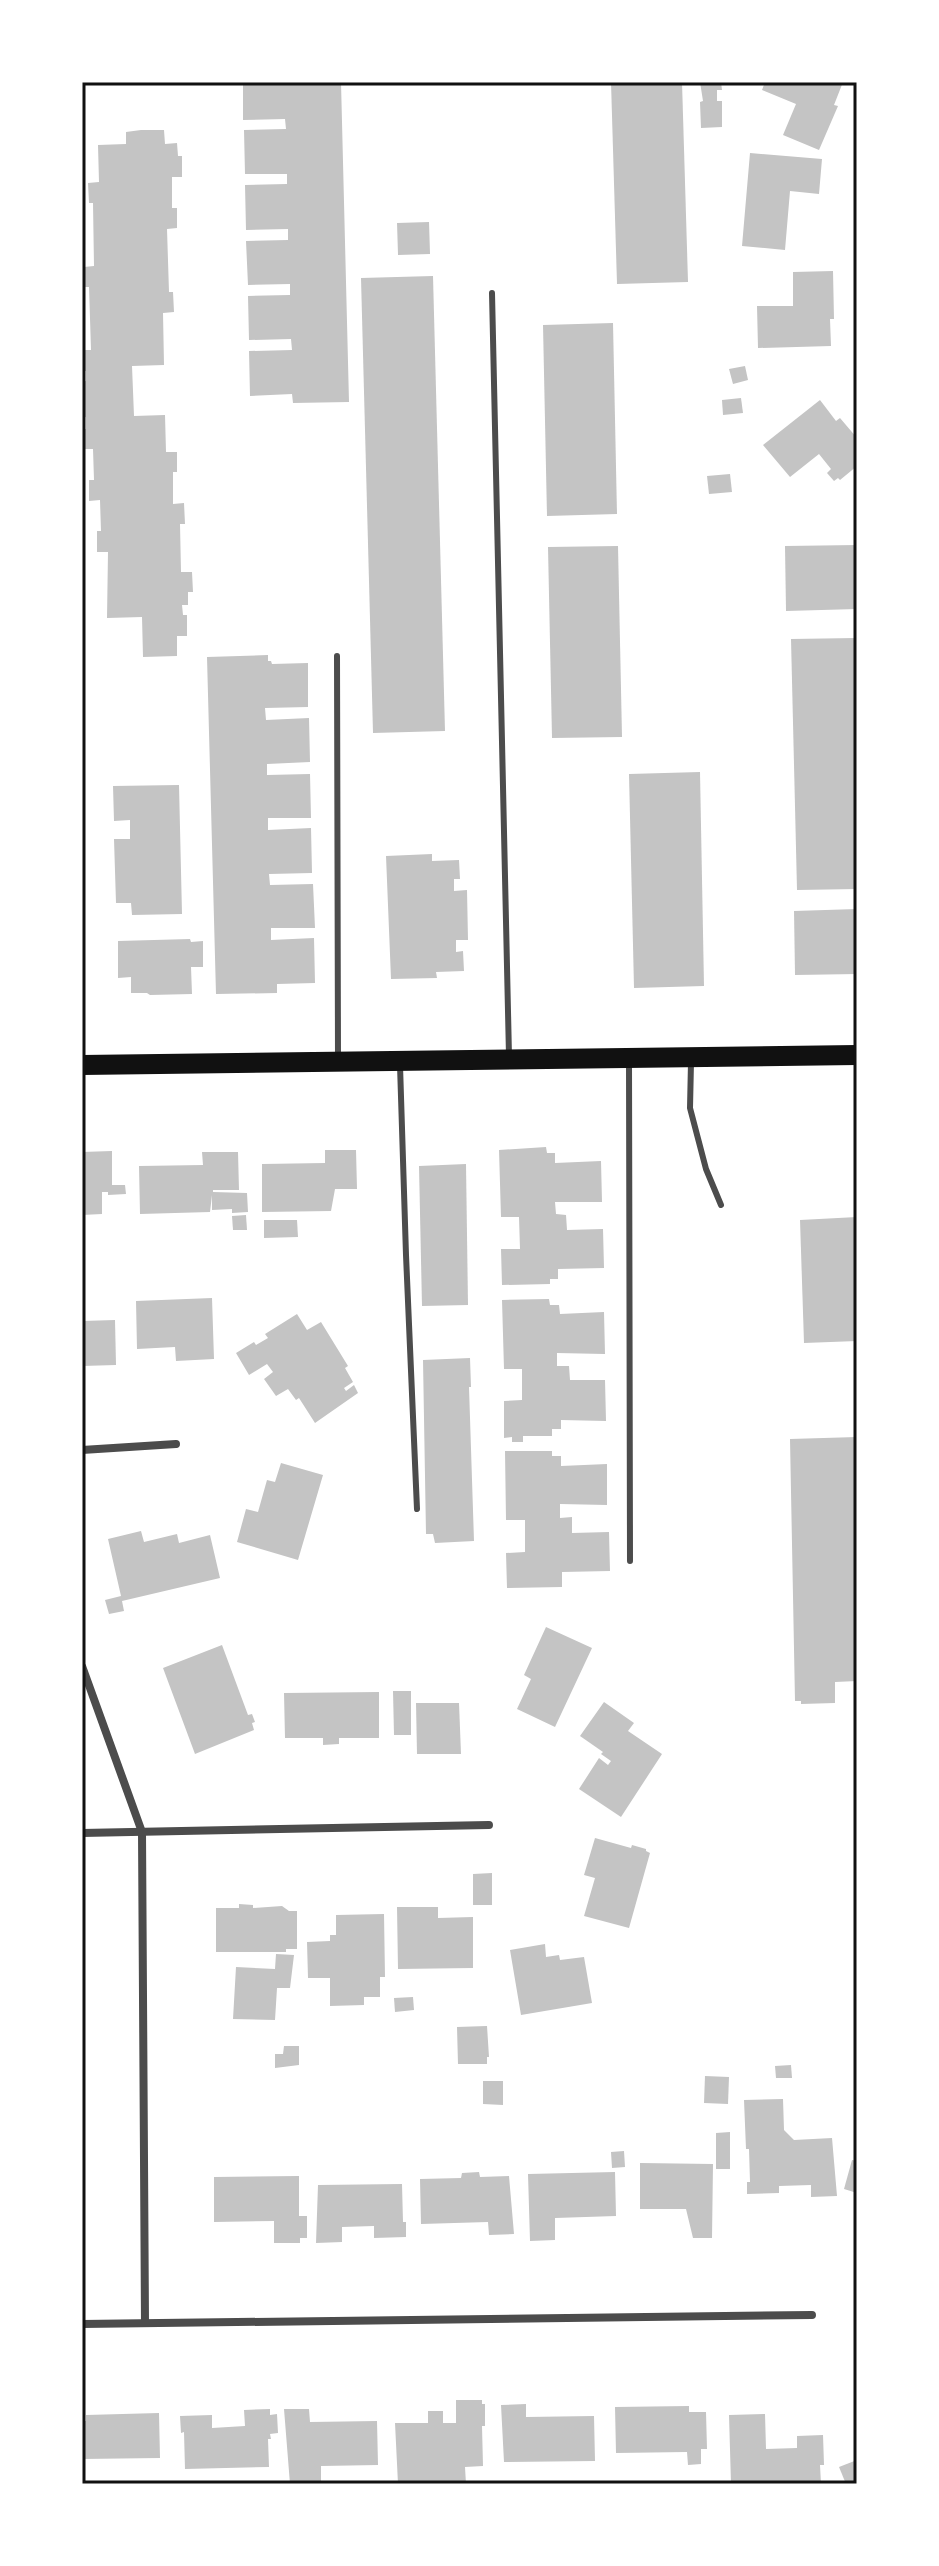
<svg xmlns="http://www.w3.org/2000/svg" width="939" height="2566" font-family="'Roboto Serif',serif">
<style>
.building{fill:#c4c4c4}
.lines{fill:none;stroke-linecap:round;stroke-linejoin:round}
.service{stroke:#4c4c4c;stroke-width:6}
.minor{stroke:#4c4c4c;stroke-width:8}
.primary{stroke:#111;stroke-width:20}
.neatline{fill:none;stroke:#111;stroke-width:3}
</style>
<rect width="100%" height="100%" fill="#fff"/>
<g class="building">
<path d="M243 82H341L349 402 293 403 292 394 250 396 249 351 292 350 291 339 249 340 248 296 290 295V284L248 285 246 241 288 240V229L246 230 245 185 287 184V174H245L244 130 286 129 285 119 243 120Z"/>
<path d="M611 82H682L688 282 617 284Z"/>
<path d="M700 82H721L722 90H717V101H722V127L701 128 700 102 703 101Z"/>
<path d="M765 82H843L834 105 838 106 819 150 783 135 796 104 762 90Z"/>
<path d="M141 130H164L165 144 177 143 178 156H182V177H172V208H177V228L167 229 169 292H173L174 312 163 313 164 365 132 366 134 416 165 415 166 452H177V472H173V504L184 503 185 524H180L181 572H192L193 592H188V605H182L183 615H187V636H177V656L143 657 142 617 107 618 108 552H97V531H101L100 500 89 501V480H94L93 449H83L82 429H86V417L82 418V382L86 381V371H82V350H91L89 287H85L84 267 94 266 93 203H89L88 183 99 182 98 145 126 144V132Z"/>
<path d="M750 153 822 159 819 194 790 191 785 250 742 246Z"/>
<path d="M429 222 430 254 398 255 397 223Z"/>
<path d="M833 271 834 319H830L831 346 758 348 757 306H793V272Z"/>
<path d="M433 276 445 731 373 733 361 278Z"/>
<path d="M613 323 617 514 547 516 543 325Z"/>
<path d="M745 366 748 380 733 384 729 369Z"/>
<path d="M741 398 743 413 723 415 722 400Z"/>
<path d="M820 400 836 421 840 418 857 438V466L840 480 838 478 834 481 827 473 831 469 819 454 790 477 763 445Z"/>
<path d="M730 474 732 492 709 494 707 476Z"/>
<path d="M857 545V609L786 611 785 546Z"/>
<path d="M618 546 622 737 552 738 548 547Z"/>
<path d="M856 638 857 889 797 890 791 639Z"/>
<path d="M268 655V661H271L272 664 308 663V707L265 708 266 720 309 718 310 762 267 764V775L310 774 311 818H268V830L311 828 312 873 269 874 270 885 313 884 315 928H271V940L314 938 315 983 277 984V993L216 994 207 657Z"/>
<path d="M700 772 704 986 634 988 629 774Z"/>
<path d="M179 785 182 914 132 915 131 903H116L114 839H130V820L114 821 113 786Z"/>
<path d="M432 854V861L459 860 460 879H454V891L467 890 468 940H456V952L463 951 464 971 436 972 437 978 391 979 386 856Z"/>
<path d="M857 909V974L795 975 794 911Z"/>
<path d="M190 939 191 942 203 941V967H191L192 994 150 995 147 993H131V977L118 978V941Z"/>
<path d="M546 1147 547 1153H555V1163L601 1161 602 1202H555L556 1214 566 1215 567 1230 603 1229 604 1268 558 1269V1279H550V1284L502 1285 501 1249H520L519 1217H501L499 1150Z"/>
<path d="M325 1150H356L357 1189H335L331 1211 262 1212V1164L325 1163Z"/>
<path d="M112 1151V1185H125L126 1194 108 1195V1192H102V1214L82 1215V1152Z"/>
<path d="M202 1152H238L239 1190H213V1192L247 1193 248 1212 232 1213V1209L212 1210V1195L210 1212 140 1214 139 1166 203 1165Z"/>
<path d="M466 1164 468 1305 422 1306 419 1166Z"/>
<path d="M246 1215 247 1230H233L232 1216Z"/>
<path d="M857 1217V1341L804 1343 800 1220Z"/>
<path d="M264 1220H297L298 1237 264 1238Z"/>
<path d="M212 1298 214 1359 176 1361 175 1347 137 1349 136 1301Z"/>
<path d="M549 1299 550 1305H559L560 1314 604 1312 605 1354 557 1353V1366H569L570 1380H605L606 1421 561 1420V1429H552V1436H523V1442H512V1437L504 1438V1401L522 1400V1369H504L502 1300Z"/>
<path d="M297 1314 307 1330 321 1322 348 1366 345 1368 353 1382 344 1388 346 1391 354 1385 358 1393 315 1423 299 1398 296 1400 288 1389 276 1396 264 1379 273 1372 267 1364 249 1375 236 1353 254 1342 256 1345 268 1338 265 1334Z"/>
<path d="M115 1320 116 1365 82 1366V1321Z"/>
<path d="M470 1358 471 1387H469L474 1541 435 1543 433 1534H426L423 1360Z"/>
<path d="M857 1437V1681L835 1682V1703L801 1704V1701H795L790 1439Z"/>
<path d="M505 1451H552V1456H561V1466L607 1464V1505L560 1504V1518L572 1517V1533L609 1532 610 1571 562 1572V1587L507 1588 506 1553 525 1552V1520H506Z"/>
<path d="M281 1463 323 1475 298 1560 237 1542 246 1509 258 1512 267 1480 275 1482Z"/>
<path d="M141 1531 144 1542 177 1534 179 1543 210 1535 220 1578 122 1601 124 1611 109 1614 105 1600 121 1596 108 1539Z"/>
<path d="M546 1627 592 1648 555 1727 517 1709 531 1679 524 1675Z"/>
<path d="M222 1645 248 1715 252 1714 255 1722 252 1723 254 1730 195 1754 163 1668Z"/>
<path d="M393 1691H411V1735H394Z"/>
<path d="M379 1692V1738H339V1744L323 1745V1738H285L284 1693Z"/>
<path d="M604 1702 634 1723 628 1731 662 1754 621 1817 579 1789 599 1758 608 1765 611 1761 601 1754 603 1752 580 1736Z"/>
<path d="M416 1703H459L461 1754H417Z"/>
<path d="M595 1838 631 1848 632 1845 646 1849V1851L650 1853 629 1928 584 1916 595 1878 584 1875Z"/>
<path d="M492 1873V1905H473V1874Z"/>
<path d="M239 1904 253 1905V1908L282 1906 289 1911H297V1949H286V1952H216V1908H239Z"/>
<path d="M397 1907H438V1918L473 1917V1968L398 1969Z"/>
<path d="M384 1914 385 1977H380V1997H364V2005L330 2006V1978H308L307 1942 330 1941V1935H336V1915Z"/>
<path d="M545 1944 546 1957 559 1955 560 1960 584 1957 592 2003 521 2015 510 1950Z"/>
<path d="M276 1954 294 1955 290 1988H277L275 2020 233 2019 236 1967 275 1969Z"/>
<path d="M413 1997 414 2010 395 2012 394 1998Z"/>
<path d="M487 2026 489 2057H487V2064H458L457 2027Z"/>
<path d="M284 2046H299V2065L275 2068V2054H283Z"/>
<path d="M791 2065 792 2078H776L775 2066Z"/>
<path d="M705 2076 729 2077 728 2104 704 2103Z"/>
<path d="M483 2081H503V2105L483 2104Z"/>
<path d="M783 2099 784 2130 794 2140 832 2138 837 2196 811 2197V2185L779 2186V2193L747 2194V2182H750L749 2149H746L744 2100Z"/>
<path d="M730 2132V2169H716V2133Z"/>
<path d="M624 2151 625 2167 612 2168 611 2152Z"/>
<path d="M852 2160 857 2161V2193L844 2189Z"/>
<path d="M640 2163 713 2164 712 2238H693L686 2209H640Z"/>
<path d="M479 2172 480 2177 509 2176 514 2234 489 2235 488 2222 421 2224 420 2179 461 2178 462 2173Z"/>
<path d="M615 2172 616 2216 555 2218V2240L530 2241 528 2174Z"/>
<path d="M299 2176V2216H307V2238H300V2243H274V2221L214 2222V2177Z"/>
<path d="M402 2184 403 2222H406V2237L374 2238V2226L342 2227V2242L316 2243 318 2185Z"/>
<path d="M456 2400H482V2404H485V2426H482L483 2466 465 2467 466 2484H398L395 2423H428V2411H443V2423H456Z"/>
<path d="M526 2404V2417L594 2416 595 2461 504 2462 501 2405Z"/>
<path d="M689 2406V2412H706L707 2449H701V2464L688 2465 687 2452 616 2453 615 2407Z"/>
<path d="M270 2409V2415L277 2414 278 2433 270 2434 271 2439H268L269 2467 185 2469 184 2432 181 2433 180 2416 212 2415V2428L245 2426 244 2410Z"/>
<path d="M284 2409H309L310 2422 377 2421 378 2465 321 2466V2484H290Z"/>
<path d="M159 2413 160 2458 82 2459V2421H86V2415Z"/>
<path d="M765 2414 766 2449 797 2448V2436L823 2435 824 2465H820L821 2484H731L729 2415Z"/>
<path d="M857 2460V2484H846L839 2467Z"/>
</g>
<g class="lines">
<g class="service">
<path d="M492 293 509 1056"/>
<path d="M337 656 338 1058"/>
<path d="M629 1060 630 1561"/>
<path d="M691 1062 690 1108 706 1169 721 1205"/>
<path d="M400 1065 406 1255 417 1509"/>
</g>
<g class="minor">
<path d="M82 1450 176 1444"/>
<path d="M82 1666 142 1832 145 2323"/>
<path d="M82 1833 489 1825"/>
<path d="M82 2324 812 2315"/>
</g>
<path class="primary" d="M82 1065 857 1055"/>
</g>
<rect width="939" height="2566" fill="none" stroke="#ffffff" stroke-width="168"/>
<rect x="84" y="84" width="771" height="2398" class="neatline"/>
</svg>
